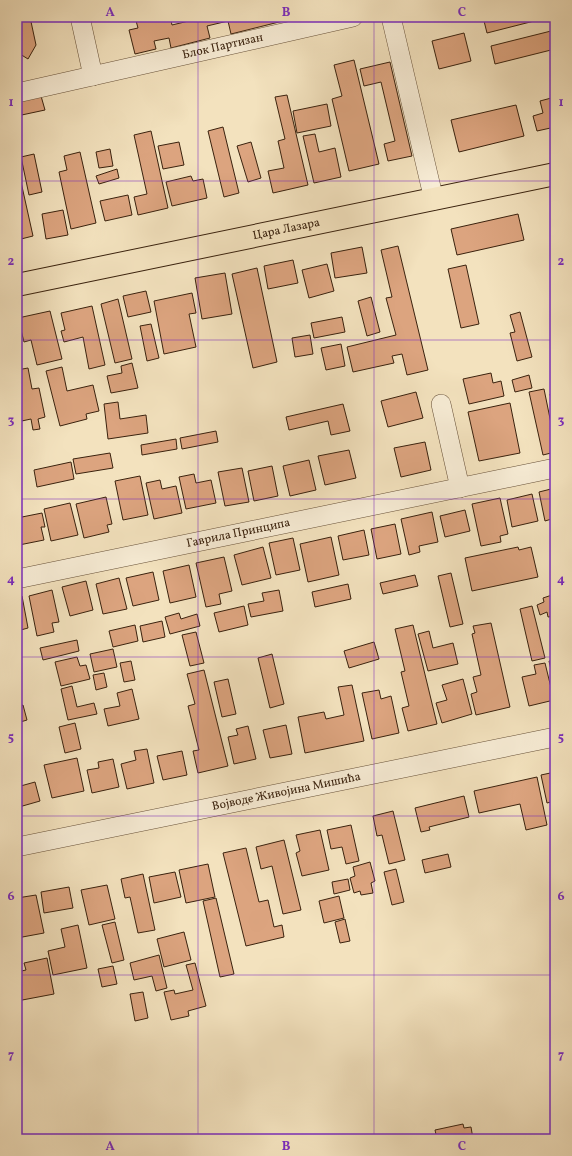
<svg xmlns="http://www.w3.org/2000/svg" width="572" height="1156" font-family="Vollkorn,serif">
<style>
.building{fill:#dca47f;stroke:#3a220e}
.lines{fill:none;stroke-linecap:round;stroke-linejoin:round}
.minor-casing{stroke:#68523a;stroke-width:20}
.major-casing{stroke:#3a220e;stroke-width:24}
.minor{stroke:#f7ecd5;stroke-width:19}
.major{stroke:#f3e2be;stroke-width:22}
.grid{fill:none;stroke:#7b2cbf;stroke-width:1;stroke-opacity:0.55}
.labels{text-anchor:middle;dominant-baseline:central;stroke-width:3;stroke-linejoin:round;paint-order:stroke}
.street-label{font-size:12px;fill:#3a220e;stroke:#f7ecd5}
.neatline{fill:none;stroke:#7b2cbf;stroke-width:1.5}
.grid-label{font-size:13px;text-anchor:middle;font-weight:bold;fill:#7b2cbf}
</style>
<rect width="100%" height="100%" fill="#f3e2be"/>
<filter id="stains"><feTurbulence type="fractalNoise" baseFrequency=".005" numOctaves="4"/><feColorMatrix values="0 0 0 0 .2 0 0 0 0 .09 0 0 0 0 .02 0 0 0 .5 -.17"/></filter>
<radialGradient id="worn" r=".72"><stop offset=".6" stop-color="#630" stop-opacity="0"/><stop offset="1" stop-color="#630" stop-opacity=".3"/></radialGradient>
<g class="building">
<path d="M17 17H30L36 45 28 59 20 54 18 49H17Z"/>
<path d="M135 17H170L172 25 197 19 196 17H299L231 34 228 21 207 26 210 38 171 48 169 38 154 41 156 49 135 54 129 30 138 28Z"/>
<path d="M483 17H550L487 33Z"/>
<path d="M555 30V49L495 64 491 46Z"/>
<path d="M464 33 471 61 439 69 432 41Z"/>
<path d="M354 60 379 164 349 171 332 99 342 96 334 65Z"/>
<path d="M390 62 412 156 388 161 384 144 395 141 381 82 364 86 360 69Z"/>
<path d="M287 95 308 185 273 193 268 171 284 168 278 141 285 139 275 97Z"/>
<path d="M41 96 45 110 17 116V102Z"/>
<path d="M555 97V127L537 131 533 116 543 113 540 101Z"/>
<path d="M327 104 331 126 297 133 293 111Z"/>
<path d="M516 105 524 136 459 152 451 120Z"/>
<path d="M223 127 239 193 224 197 208 131Z"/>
<path d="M151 131 168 208 138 215 134 197 147 194 134 135Z"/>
<path d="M315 134 319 152 335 148 341 177 314 183 303 136Z"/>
<path d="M179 142 184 165 163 169 158 146Z"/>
<path d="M251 142 261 178 248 182 237 146Z"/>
<path d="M110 149 113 166 99 168 96 152Z"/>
<path d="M80 152 96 223 71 229 59 172 67 170 64 156Z"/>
<path d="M34 154 42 192 29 195 21 157Z"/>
<path d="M117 169 119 178 99 184 96 176Z"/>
<path d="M17 173H19L33 236 17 240Z"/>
<path d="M191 176 193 181 203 179 207 198 172 206 166 182Z"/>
<path d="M128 195 132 215 105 221 100 201Z"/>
<path d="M63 210 68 235 46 239 42 214Z"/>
<path d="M518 214 524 240 457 255 451 229Z"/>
<path d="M398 246 428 370 407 375 402 354 392 356 394 363 353 372 347 347 396 335 386 298 392 297 381 250Z"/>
<path d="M362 247 367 273 335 278 331 253Z"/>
<path d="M293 260 298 283 268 289 264 266Z"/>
<path d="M327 264 334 291 309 298 302 270Z"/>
<path d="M466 265 479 324 461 328 448 269Z"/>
<path d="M257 268 277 362 253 368 232 274Z"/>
<path d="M225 273 232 314 202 319 195 278Z"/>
<path d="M146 291 151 312 128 317 123 296Z"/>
<path d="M192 293 196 313 189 314 196 347 164 354 154 301Z"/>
<path d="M371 297 380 332 367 336 358 301Z"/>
<path d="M118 299 132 359 115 363 101 304Z"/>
<path d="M92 306 105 365 89 369 83 337 64 342 61 331 65 330 61 313Z"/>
<path d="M50 311 62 359 37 365 31 340 24 342 18 318Z"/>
<path d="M520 312 532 357 517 361 510 333 515 332 510 315Z"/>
<path d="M342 317 345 332 314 338 311 323Z"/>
<path d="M151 324 159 358 147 361 140 326Z"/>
<path d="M310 335 313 354 295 357 292 338Z"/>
<path d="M341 344 345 366 326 370 321 348Z"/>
<path d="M132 363 138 388 111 393 107 376 122 373 121 366Z"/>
<path d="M62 367 67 391 93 385 99 411 86 414 87 419 60 426 46 371Z"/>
<path d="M28 368 32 389 39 388 45 417 38 419 40 429 33 430 31 419 17 422V370Z"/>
<path d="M491 373 493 383 501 381 504 396 469 404 463 379Z"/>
<path d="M529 375 532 388 515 392 512 380Z"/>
<path d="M544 389 555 443V452L543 455 529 392Z"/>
<path d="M416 392 423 418 388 427 381 401Z"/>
<path d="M555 393V403L552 404 550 394Z"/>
<path d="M118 402 120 419 146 415 148 433 108 439 104 404Z"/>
<path d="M510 403 520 453 479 461 468 412Z"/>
<path d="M343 404 350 431 331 435 328 421 289 430 286 417Z"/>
<path d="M216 431 218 442 182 449 180 438Z"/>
<path d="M176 439 177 449 142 455 141 445Z"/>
<path d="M425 442 431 470 401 477 394 448Z"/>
<path d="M349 450 356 478 325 485 318 456Z"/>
<path d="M110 453 113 468 76 474 73 459Z"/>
<path d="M309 460 316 490 290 496 283 466Z"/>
<path d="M71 462 74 479 37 487 34 470Z"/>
<path d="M272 466 278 496 254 501 248 471Z"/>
<path d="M242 468 249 502 225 506 218 472Z"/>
<path d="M194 474 196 483 211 480 216 503 186 509 179 477Z"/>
<path d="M140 476 148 515 123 520 115 481Z"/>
<path d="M160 480 162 489 176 486 182 513 154 519 146 483Z"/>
<path d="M555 488V518L545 521 539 492Z"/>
<path d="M532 494 538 521 512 527 507 500Z"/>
<path d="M106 497 112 524 107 525 109 532 84 538 76 504Z"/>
<path d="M500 498 508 534 500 536 501 542 481 546 472 504Z"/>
<path d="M70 503 78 535 51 541 44 509Z"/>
<path d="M465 510 470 531 445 537 440 516Z"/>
<path d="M432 512 438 542 419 546 420 552 409 555 401 519Z"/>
<path d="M42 513 45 527H41L44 540 19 545 17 535V518Z"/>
<path d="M395 524 401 554 377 559 371 529Z"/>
<path d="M364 530 369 555 343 560 338 536Z"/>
<path d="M331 537 339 575 308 582 300 544Z"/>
<path d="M293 538 300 570 276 575 269 543Z"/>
<path d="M263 547 271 578 242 585 234 555Z"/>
<path d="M518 547 519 550 531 547 538 577 472 591 465 558Z"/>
<path d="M224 557 232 591 219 594 221 604 206 607 196 563Z"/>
<path d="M189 565 196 597 170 603 163 571Z"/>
<path d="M153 572 159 600 133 606 126 578Z"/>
<path d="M451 573 463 624 450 627 438 576Z"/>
<path d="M415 575 418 586 383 594 380 583Z"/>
<path d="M119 578 127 609 103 614 96 584Z"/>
<path d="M86 581 93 610 70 616 62 587Z"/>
<path d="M348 584 351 599 315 607 312 592Z"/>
<path d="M52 590 59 622 52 623 54 632 37 636 29 596Z"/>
<path d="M279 590 283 611 251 617 248 604 264 601 262 593Z"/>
<path d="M552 595 555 606V616L548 617 547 612 540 615 537 605 544 602 543 598Z"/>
<path d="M22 596 28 628 17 631V597Z"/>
<path d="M244 606 248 625 219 632 214 613Z"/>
<path d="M532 606 545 658 532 661 520 609Z"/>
<path d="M179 613 181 619 197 614 200 626 170 634 165 617Z"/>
<path d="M162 621 165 637 143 642 140 626Z"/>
<path d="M491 623 510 707 476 715 471 694 477 692 473 677 481 675 472 634 475 633 473 626Z"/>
<path d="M135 625 138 641 113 647 109 631Z"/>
<path d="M413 625 437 724 408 731 402 708 409 706 401 672 405 671 395 629Z"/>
<path d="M429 631 433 648 453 643 458 664 428 671 418 634Z"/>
<path d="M196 632 204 663 190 666 182 635Z"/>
<path d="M77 640 79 651 43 660 40 648Z"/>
<path d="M374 642 379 659 349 668 344 651Z"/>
<path d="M113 649 117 667 94 672 90 654Z"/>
<path d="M272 654 284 704 270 708 258 658Z"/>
<path d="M77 657 80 666 86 665 90 679 61 686 55 662Z"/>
<path d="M555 660V687L549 661Z"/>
<path d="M131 661 135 680 124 682 120 663Z"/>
<path d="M545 663 554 700 529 706 522 677 536 674 534 665Z"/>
<path d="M204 670 228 766 198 773 193 751 199 750 188 706 195 704 187 674Z"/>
<path d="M104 673 107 687 96 690 93 675Z"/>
<path d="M228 679 236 714 222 717 214 682Z"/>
<path d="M463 679 472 714 442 723 436 703 447 700 442 685Z"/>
<path d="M352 685 364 741 305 753 298 717 324 712 326 719 344 715 338 687Z"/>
<path d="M72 686 77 707 94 703 97 714 68 720 61 689Z"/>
<path d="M132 689 139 719 108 726 104 709 120 706 117 693Z"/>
<path d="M379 690 381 699 391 696 399 733 372 739 362 693Z"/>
<path d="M23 705 27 720 17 723V707Z"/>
<path d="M75 723 81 749 65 753 59 727Z"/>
<path d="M286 725 292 754 270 758 263 730Z"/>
<path d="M248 726 256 759 234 764 228 737 238 735 236 729Z"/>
<path d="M147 749 154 783 127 789 121 764 136 760 134 751Z"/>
<path d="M182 751 187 775 163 780 157 756Z"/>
<path d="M77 758 84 791 52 798 44 765Z"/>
<path d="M113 759 119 787 92 793 87 770 99 768 98 762Z"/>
<path d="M555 772V801L547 803 541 775Z"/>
<path d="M537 777 547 825 526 830 520 804 479 813 474 791Z"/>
<path d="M35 782 40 801 19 807 17 800V787Z"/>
<path d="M464 796 469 817 429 827 430 830 421 832 415 808Z"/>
<path d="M393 811 405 860 389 864 382 835 377 836 373 816Z"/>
<path d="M351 825 359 861 346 864 342 847 331 849 327 830Z"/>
<path d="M320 830 329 870 302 876 296 853 300 851 296 835Z"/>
<path d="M284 840 301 910 283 914 272 866 261 869 256 847Z"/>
<path d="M246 848 259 902 268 900 274 927 282 925 284 937 246 946 223 853Z"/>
<path d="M448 854 451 867 425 873 422 860Z"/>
<path d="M370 862 375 881 371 883 373 893 361 895 360 891 354 893 350 878 355 876 353 867Z"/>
<path d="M208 864 215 897 186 903 179 870Z"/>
<path d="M396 869 404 902 392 905 384 872Z"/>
<path d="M175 872 181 897 154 903 149 877Z"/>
<path d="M143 874 155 930 138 933 130 897 125 898 121 879Z"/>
<path d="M348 879 350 890 334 894 332 882Z"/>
<path d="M107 885 115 919 89 925 81 890Z"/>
<path d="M69 887 73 908 44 913 41 892Z"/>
<path d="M36 895 44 933 17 938V898Z"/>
<path d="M339 896 344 918 324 923 319 901Z"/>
<path d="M216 898 234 974 220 977 203 901Z"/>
<path d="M345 919 350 941 340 943 335 922Z"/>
<path d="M115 922 124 960 112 963 102 925Z"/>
<path d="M78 925 87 968 53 975 48 951 65 947 61 929Z"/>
<path d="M184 932 191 960 164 967 157 939Z"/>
<path d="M159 955 167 988 156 991 152 976 134 980 130 963Z"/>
<path d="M47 958 54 994 17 1001V972L26 970 24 963Z"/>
<path d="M195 963 206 1006 188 1011 189 1016 171 1020 164 992 174 990 175 994 193 990 186 965Z"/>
<path d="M113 966 117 984 102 987 98 969Z"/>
<path d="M143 992 148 1018 135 1021 130 994Z"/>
<path d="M463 1124 464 1128 471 1127 473 1139H437L435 1130Z"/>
</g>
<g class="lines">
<defs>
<g id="minor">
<path d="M80 17 93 76"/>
<path d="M391 17 434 200"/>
<path id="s1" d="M17 93 353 17"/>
<path d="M441 404 460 488"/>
<path id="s2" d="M17 579 555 468"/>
<path id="s3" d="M17 847 555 737"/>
</g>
<g id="major">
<path id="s4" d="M17 285 555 174"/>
</g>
</defs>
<use href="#minor" class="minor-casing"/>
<use href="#major" class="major-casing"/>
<use href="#minor" class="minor"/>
<use href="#major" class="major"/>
</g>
<path class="grid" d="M198 17V1139M374 17V1139M17 181H555M17 340H555M17 499H555M17 657H555M17 816H555M17 975H555"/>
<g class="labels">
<g class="street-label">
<text stroke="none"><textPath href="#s1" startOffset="211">Блок Партизан</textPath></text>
<text stroke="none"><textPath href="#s4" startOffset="275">Цара Лазара</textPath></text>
<text stroke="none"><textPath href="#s2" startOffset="226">Гаврила Принципа</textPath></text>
<text stroke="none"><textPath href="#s3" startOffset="275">Војводе Живојина Мишића</textPath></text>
</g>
</g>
<rect width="572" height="1156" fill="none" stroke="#f3e2be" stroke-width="44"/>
<rect x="22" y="22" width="528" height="1112" class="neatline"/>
<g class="grid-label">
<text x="110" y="16">A</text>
<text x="286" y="16">B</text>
<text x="462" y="16">C</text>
<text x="11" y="106">1</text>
<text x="561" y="106">1</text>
<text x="11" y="265">2</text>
<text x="561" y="265">2</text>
<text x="11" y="424">3</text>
<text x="561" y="424">3</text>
<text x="11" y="583">4</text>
<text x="561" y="583">4</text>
<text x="11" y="741">5</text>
<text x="561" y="741">5</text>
<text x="11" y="900">6</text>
<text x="561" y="900">6</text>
<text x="11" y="1059">7</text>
<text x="561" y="1059">7</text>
<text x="110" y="1150">A</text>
<text x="286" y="1150">B</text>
<text x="462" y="1150">C</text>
</g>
<rect width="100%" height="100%" filter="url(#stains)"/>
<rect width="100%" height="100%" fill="url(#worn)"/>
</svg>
